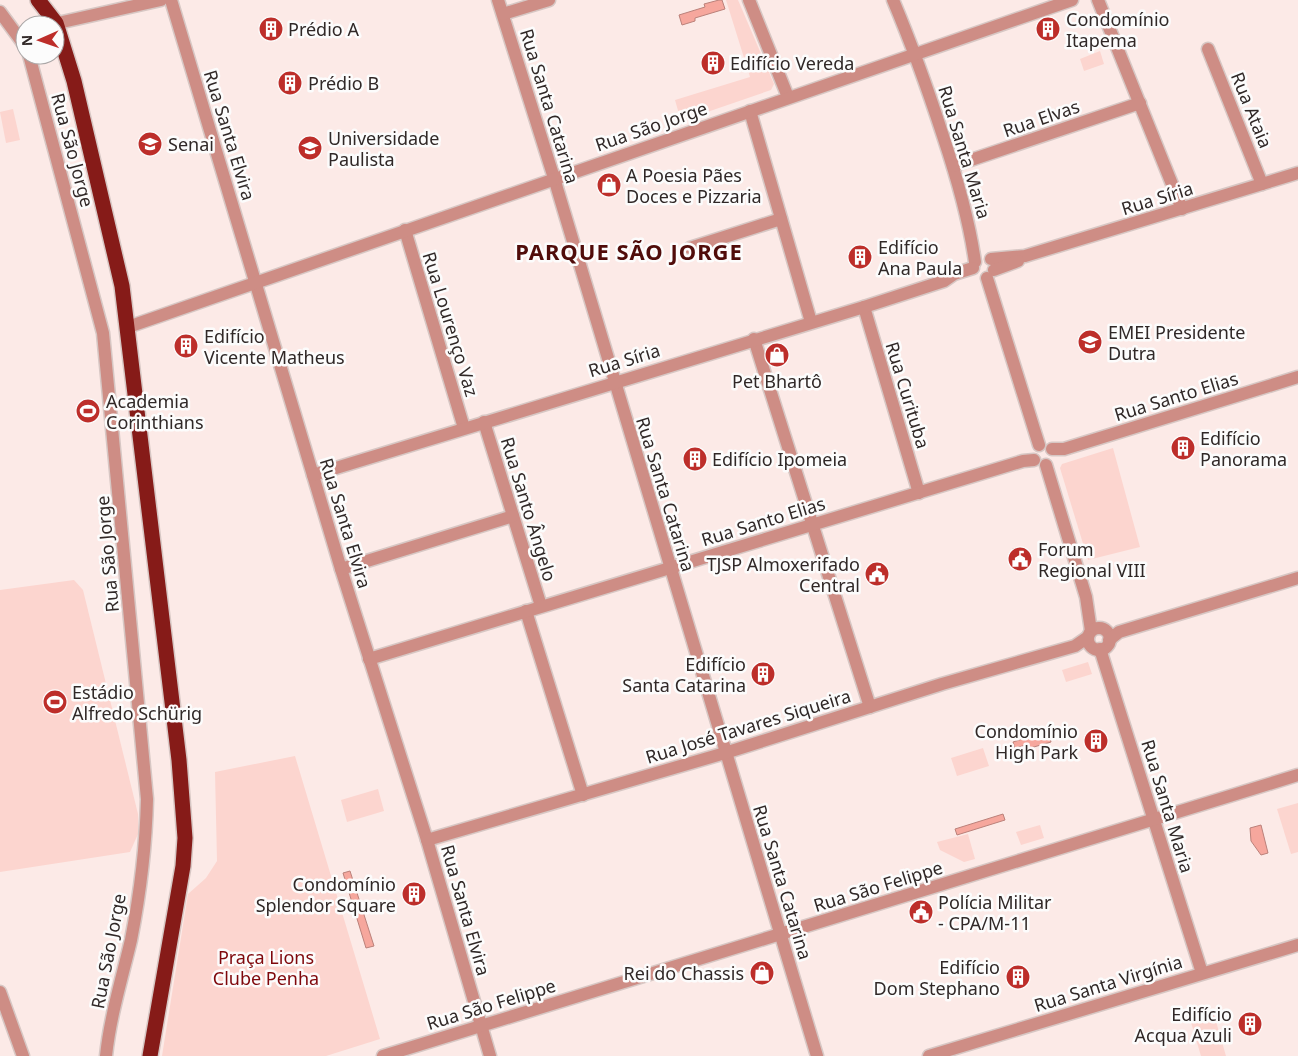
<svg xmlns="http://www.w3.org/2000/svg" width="1298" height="1056" font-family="'Noto Sans',sans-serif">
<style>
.green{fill:#fcd5cf}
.water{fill:#f6a79d;stroke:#bb817a}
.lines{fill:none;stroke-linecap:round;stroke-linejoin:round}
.minor-casing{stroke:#d7c7c4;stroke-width:15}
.highway-casing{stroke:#d7c7c4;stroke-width:18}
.minor{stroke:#ce8d85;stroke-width:12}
.highway{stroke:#861b18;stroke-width:15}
.labels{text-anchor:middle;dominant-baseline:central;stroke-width:5;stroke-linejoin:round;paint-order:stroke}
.poi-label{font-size:18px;fill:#302827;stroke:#fcfcfc;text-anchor:start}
.street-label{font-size:18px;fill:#302827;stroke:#fcfcfc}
.park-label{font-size:18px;fill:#7f080c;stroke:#fcfcfc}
.district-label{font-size:22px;font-weight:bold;letter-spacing:1px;fill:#500c0a;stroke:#fcfcfc}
</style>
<rect width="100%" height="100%" fill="#fceae7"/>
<g class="green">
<path d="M726 0H738L774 84 771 90 681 121 675 100 750 77Z"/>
<path d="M1100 51 1104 64 1084 71 1080 59Z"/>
<path d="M13 109 20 140 6 143 0 112Z"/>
<path d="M1113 448 1140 547 1088 560 1060 468 1062 464Z"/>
<path d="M74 580 83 590 138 814V834L130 852 0 872V590Z"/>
<path d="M1088 662 1092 674 1066 682 1062 670Z"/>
<path d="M983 748 989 766 957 776 951 758Z"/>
<path d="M295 756 380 1039 326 1056H162L188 894 206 878 217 861 215 772Z"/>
<path d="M378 789 384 811 347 822 341 800Z"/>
<path d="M1298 803V852L1291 854 1277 809Z"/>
<path d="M1040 825 1044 838 1021 845 1016 832Z"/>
<path d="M968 834 975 859 964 862 940 850 937 842Z"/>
<path d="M1213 1011 1226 1056H1201L1190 1019Z"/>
</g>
<g class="water">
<path d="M719 0H722L725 9 695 18V21L682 25 679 15 705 7 704 4Z"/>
<path d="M1048 731 1051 742 1027 749 1026 745 1015 748 1013 742Z"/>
<path d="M1003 814 1005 820 957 835 955 829Z"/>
<path d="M1261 825 1268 853 1261 855 1251 841 1250 828Z"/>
<path d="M350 871 374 946 366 948 343 873Z"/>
</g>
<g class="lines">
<defs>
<g id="minor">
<path d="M171 0 341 569 427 840 490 1056"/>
<path d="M498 0 554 178 817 1056"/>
<path d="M749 0 788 97"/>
<path d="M893 0C912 45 928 90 943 136 957 178 969 219 975 262"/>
<path d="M1098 0 1182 209"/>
<path d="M0 12 25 46"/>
<path d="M503 14 549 0"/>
<path d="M49 25 161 0"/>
<path d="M1208 49 1262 184"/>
<path d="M29 55 103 333 147 799C146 845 140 894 131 940 122 978 110 1017 106 1056"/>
<path d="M750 111 811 322"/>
<path d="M953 166 1140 103"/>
<path d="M405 230 464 428"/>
<path d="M690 248 781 219"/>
<path d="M991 259 1025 256 1298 173"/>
<path d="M994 270 1018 261"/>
<path d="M987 278 1039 445"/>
<path d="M864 307 919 493"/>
<path d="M128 327 1072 0"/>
<path d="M754 339 870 707"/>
<path d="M484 422 541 606"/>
<path d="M1052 449H1064L1298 377"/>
<path d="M1046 465 1086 597 1091 631"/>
<path d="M313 475 864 307 944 281 954 274 973 268"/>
<path d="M341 569 513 516"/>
<path d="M526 611 583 795"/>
<circle cx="1099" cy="639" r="11"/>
<path d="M1109 640 1119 632 1298 578"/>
<path d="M1100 649 1202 973"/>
<path d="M369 659 1023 461 1034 460"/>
<path d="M427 840 725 753 942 684 1075 646 1088 637"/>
<path d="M0 992 23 1056"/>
<path d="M383 1056 1298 775"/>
<path d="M929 1056 1298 945"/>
</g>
<path id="highway" d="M38 0 56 23 74 81 122 286 179 760 185 838 183 866 150 1056"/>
</defs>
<use href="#minor" class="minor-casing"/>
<use href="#highway" class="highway-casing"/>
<use href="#minor" class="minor"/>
<use href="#highway" class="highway"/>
</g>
<defs>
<symbol id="building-disc" viewBox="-11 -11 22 22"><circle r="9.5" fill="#bd2e2a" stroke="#fcfcfc"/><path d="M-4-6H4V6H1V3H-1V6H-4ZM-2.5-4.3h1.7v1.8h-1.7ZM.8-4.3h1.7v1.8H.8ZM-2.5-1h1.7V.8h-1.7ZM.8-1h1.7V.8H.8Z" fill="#fff"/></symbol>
<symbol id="university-disc" viewBox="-11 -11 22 22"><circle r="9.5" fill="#bd2e2a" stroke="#fcfcfc"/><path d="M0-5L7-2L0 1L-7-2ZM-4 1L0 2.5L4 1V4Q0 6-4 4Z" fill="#fff"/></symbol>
<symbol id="shop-disc" viewBox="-11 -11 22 22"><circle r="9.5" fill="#bd2e2a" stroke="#fcfcfc"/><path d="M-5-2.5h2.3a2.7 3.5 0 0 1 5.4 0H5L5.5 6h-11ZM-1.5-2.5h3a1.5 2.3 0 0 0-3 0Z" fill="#fff"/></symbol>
<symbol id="school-disc" viewBox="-11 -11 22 22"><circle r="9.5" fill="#bd2e2a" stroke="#fcfcfc"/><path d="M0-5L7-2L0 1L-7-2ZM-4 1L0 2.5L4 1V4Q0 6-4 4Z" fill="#fff"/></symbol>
<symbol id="stadium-disc" viewBox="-11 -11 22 22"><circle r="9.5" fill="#bd2e2a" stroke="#fcfcfc"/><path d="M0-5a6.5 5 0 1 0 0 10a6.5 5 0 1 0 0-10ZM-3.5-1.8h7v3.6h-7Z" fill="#fff"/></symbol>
<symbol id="civic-disc" viewBox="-11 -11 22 22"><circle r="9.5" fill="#bd2e2a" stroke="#fcfcfc"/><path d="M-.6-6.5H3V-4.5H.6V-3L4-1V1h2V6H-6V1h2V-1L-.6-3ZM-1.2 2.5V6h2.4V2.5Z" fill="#fff"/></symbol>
</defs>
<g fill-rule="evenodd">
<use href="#building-disc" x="257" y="15" width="28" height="28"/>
<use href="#building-disc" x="1034" y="15" width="28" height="28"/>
<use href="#building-disc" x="699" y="49" width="28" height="28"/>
<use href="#building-disc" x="276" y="69" width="28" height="28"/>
<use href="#university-disc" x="136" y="130" width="28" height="28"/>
<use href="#university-disc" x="296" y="134" width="28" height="28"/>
<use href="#shop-disc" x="595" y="171" width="28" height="28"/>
<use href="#building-disc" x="846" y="243" width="28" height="28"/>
<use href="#school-disc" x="1076" y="328" width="28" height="28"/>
<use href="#building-disc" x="172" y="332" width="28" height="28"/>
<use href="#shop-disc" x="763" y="341" width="28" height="28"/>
<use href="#stadium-disc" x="74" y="397" width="28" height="28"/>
<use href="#building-disc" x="1169" y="434" width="28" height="28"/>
<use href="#building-disc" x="681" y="445" width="28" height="28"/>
<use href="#civic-disc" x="1006" y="545" width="28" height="28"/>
<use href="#civic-disc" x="863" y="560" width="28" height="28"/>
<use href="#building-disc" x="749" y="660" width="28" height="28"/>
<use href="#stadium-disc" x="41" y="688" width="28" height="28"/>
<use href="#building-disc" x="1082" y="727" width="28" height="28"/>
<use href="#building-disc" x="400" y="880" width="28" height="28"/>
<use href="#civic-disc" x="907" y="898" width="28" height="28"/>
<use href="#shop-disc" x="748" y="959" width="28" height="28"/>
<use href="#building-disc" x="1004" y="963" width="28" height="28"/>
<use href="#building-disc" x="1236" y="1010" width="28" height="28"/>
</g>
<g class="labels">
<g class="poi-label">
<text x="1066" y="19">Condomínio<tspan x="1066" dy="21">Itapema</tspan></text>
<text x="288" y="29">Prédio A</text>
<text x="730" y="63">Edifício Vereda</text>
<text x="308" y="83">Prédio B</text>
<text x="328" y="138">Universidade<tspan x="328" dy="21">Paulista</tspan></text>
<text x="168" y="144">Senai</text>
<text x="626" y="175">A Poesia Pães<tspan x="626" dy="21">Doces e Pizzaria</tspan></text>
<text x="878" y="247">Edifício<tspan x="878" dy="21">Ana Paula</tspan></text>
<text x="1108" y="332">EMEI Presidente<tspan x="1108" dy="21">Dutra</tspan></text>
<text x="204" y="336">Edifício<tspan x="204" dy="21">Vicente Matheus</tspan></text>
<text x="777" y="381" text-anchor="middle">Pet Bhartô</text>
<text x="106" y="401">Academia<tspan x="106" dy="21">Corinthians</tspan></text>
<text x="1200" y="438">Edifício<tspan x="1200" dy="21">Panorama</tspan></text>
<text x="712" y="459">Edifício Ipomeia</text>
<text x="1038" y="549">Forum<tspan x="1038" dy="21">Regional VIII</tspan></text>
<text x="860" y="564" text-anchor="end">TJSP Almoxerifado<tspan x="860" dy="21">Central</tspan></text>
<text x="746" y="664" text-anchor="end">Edifício<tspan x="746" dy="21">Santa Catarina</tspan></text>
<text x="72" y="692">Estádio<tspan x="72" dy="21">Alfredo Schürig</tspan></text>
<text x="1078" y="731" text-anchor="end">Condomínio<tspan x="1078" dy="21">High Park</tspan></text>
<text x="396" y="884" text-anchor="end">Condomínio<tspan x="396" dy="21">Splendor Square</tspan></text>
<text x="938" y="902">Polícia Militar<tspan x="938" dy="21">- CPA/M-11</tspan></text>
<text x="1000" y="967" text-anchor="end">Edifício<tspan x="1000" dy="21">Dom Stephano</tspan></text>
<text x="744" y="973" text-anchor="end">Rei do Chassis</text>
<text x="1232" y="1014" text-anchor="end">Edifício<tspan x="1232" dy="21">Acqua Azuli</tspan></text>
</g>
<g class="street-label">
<text transform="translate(550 106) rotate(73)">Rua Santa Catarina</text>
<text transform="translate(1252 110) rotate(68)">Rua Ataia</text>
<text transform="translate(1041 118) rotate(-19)">Rua Elvas</text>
<text transform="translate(651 126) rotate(-19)">Rua São Jorge</text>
<text transform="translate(230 135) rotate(73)">Rua Santa Elvira</text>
<text transform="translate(73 150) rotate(75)">Rua São Jorge</text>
<text transform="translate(965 152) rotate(73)">Rua Santa Maria</text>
<text transform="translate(1157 198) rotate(-17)">Rua Síria</text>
<text transform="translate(451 324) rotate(73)">Rua Lourenço Vaz</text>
<text transform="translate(624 360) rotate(-17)">Rua Síria</text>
<text transform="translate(908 395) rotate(73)">Rua Curituba</text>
<text transform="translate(1176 396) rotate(-17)">Rua Santo Elias</text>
<text transform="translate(666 494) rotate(73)">Rua Santa Catarina</text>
<text transform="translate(529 509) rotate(73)">Rua Santo Ângelo</text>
<text transform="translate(763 521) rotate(-17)">Rua Santo Elias</text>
<text transform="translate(346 523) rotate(73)">Rua Santa Elvira</text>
<text transform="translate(107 554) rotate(-95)">Rua São Jorge</text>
<text transform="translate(748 726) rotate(-17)">Rua José Tavares Siqueira</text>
<text transform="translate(1168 806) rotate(73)">Rua Santa Maria</text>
<text transform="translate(783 882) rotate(73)">Rua Santa Catarina</text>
<text transform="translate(878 886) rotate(-17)">Rua São Felippe</text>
<text transform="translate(466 910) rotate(74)">Rua Santa Elvira</text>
<text transform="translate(108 951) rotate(-79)">Rua São Jorge</text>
<text transform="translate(1108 983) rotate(-17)">Rua Santa Virgínia</text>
<text transform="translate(491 1004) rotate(-17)">Rua São Felippe</text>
</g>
<g class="park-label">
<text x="266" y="957">Praça Lions<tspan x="266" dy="21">Clube Penha</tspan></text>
</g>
<g class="district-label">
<text x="629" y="251">PARQUE SÃO JORGE</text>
</g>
</g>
<g transform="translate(40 40) rotate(268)"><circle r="24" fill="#fcfcfc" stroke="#aaa7a7"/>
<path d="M0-4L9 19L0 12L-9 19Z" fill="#bd2e2a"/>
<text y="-8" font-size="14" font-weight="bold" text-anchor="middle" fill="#302827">N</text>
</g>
</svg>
